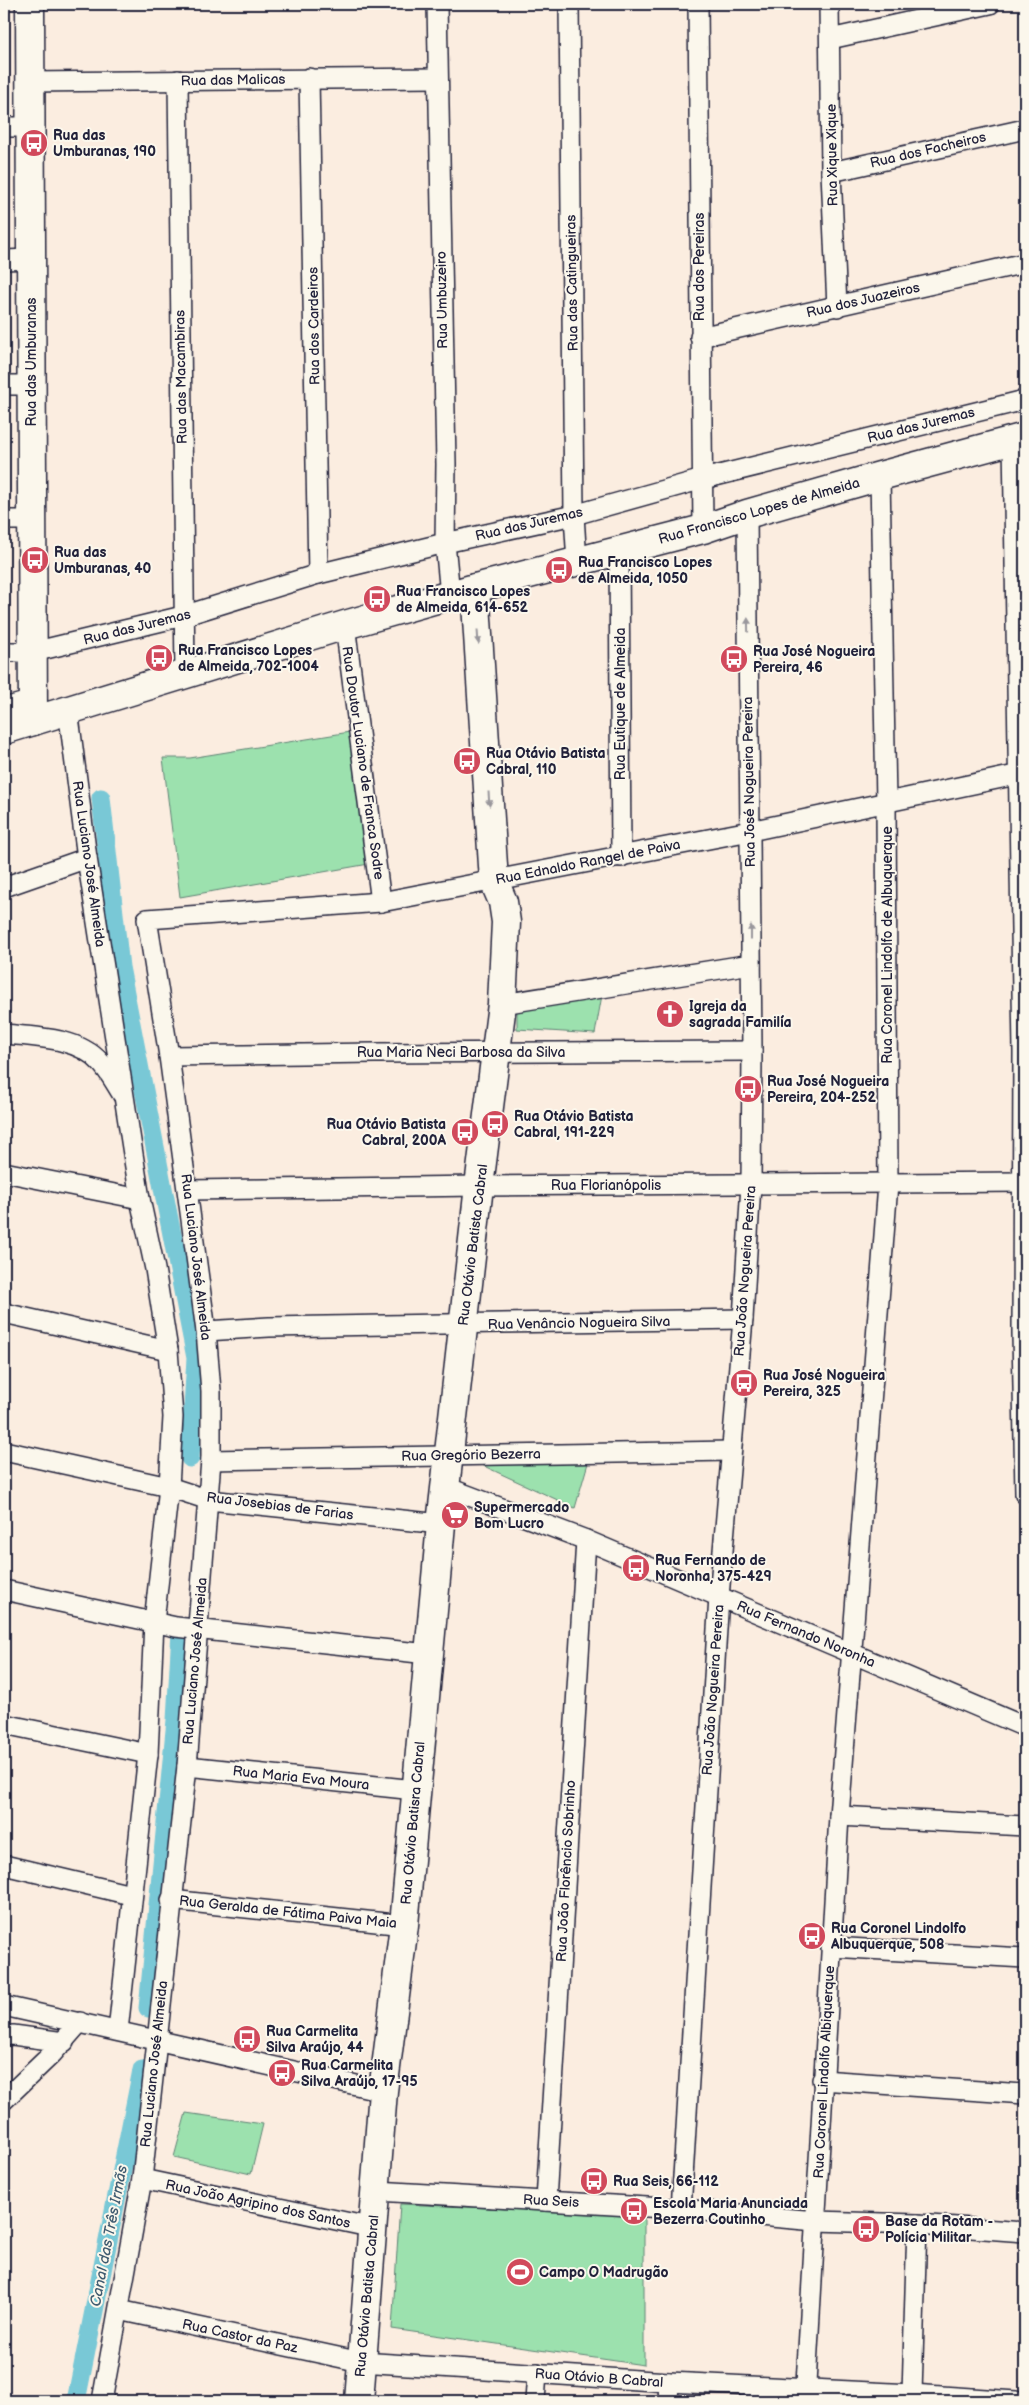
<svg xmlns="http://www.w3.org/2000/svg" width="1029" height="2405" font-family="'Balsamiq Sans',sans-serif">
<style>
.green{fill:#9ce1ae;stroke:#5f8274}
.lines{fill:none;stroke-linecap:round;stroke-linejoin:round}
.canal{stroke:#79c8d6;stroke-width:19}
.street-casing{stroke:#22223b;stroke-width:22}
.secondary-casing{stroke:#22223b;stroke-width:31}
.street{stroke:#fbf7ec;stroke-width:19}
.secondary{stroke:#fbf7ec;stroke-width:28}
.oneway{fill:#99979c}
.labels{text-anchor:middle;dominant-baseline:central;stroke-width:4;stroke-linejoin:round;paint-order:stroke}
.street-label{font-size:14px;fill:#22223b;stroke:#fbf7ec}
.poi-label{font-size:14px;font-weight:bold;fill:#22223b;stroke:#fbf7ec;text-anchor:start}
.water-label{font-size:15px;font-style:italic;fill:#405c71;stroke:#fbf7ec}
</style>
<rect width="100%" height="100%" fill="#fbede0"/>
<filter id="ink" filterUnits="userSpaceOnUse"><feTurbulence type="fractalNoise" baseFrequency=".02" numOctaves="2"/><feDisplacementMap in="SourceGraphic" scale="10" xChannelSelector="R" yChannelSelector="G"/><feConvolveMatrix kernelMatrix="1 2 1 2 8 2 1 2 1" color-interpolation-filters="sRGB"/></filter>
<g filter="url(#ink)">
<g class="green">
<path d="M356 731 369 864 180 897 163 758H190Z"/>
<path d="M602 995 595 1034 517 1029V1006Z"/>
<path d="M462 1456H590L575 1508Z"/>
<path d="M186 2113 263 2124 251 2174 174 2157Z"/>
<path d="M400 2204 644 2215V2365L392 2329Z"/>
</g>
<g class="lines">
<g class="canal">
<path d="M101 798 120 967 196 1358 190 1458"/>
<path d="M148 2008 176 1720 181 1631"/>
<path d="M76 2401 142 2070"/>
</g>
<defs>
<g id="street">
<path d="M437 4 446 464 445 543 450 595"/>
<path d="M569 4 574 515 577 563"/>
<path d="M698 4 703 529"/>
<path d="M829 4 831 172 837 307"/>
<path d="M830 39 990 4"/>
<path d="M309 78 318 574"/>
<path d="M178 80 185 674"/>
<path d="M29 82 437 78"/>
<path d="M4 127H29"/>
<path d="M831 172 1025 129"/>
<path d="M4 260 31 259"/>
<path d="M700 337 1025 263"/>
<path d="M4 385H30"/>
<path d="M1013 441 1023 1052 1022 1333 1025 1494"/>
<path d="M4 520H32"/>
<path d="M619 550 621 857"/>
<path d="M345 625 381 902"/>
<path d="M4 652H33L183 616 318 574 445 543 574 515 703 479 1025 400"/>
<path d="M4 708 33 700"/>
<path d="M68 709 87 858 140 1199 155 1269 168 1350 173 1417 169 1487 154 1622 148 1754 118 2031"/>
<path d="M4 887 87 858"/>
<path d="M502 1004 751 964"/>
<path d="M4 1034C34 1037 78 1037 100 1062 109 1071 115 1083 122 1094"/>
<path d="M169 1056 375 1053 752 1051"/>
<path d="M4 1172 140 1199"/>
<path d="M188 1190 479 1186 1025 1182"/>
<path d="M4 1313 168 1350"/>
<path d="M206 1331 269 1327 743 1319"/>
<path d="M4 1451 169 1487 209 1500 441 1524"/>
<path d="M211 1460 731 1451"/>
<path d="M446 1487 586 1540 1025 1727"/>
<path d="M4 1590 176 1627 428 1654"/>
<path d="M4 1724 148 1754"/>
<path d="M187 1766 415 1790"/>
<path d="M839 1816 1025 1826"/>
<path d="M4 1865 131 1895"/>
<path d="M171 1900 404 1925"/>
<path d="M831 1947 1025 1958"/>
<path d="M4 2006 383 2091"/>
<path d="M4 2036 13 2035 64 2042"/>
<path d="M822 2080 1025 2094"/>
<path d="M4 2100 52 2054 80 2022"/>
<path d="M142 2179 374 2228"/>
<path d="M377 2191 681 2209 816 2221 917 2224 1025 2232"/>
<path d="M546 2201 586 1540"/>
<path d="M681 2209 719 1597 743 1319 751 1184 752 1051 747 514"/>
<path d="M119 2310 361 2362 669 2382 912 2394 1016 2401"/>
<path d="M912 2394 917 2224"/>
<path d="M102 2401 142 2179 187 1766 211 1460V1391L206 1331 169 1056 147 919 381 902 750 831 1025 773"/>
<path d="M535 2401 537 2373"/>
<path d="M668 2401 669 2382"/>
<path d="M805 2401 839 1816 888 1184 886 802 880 476"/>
</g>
<g id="secondary">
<path d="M30 4 33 721"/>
<path d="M4 730 345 625 475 588 703 529 747 514 880 476 1025 437"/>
<path d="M359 2401 383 2091 404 1925 441 1524 479 1186 502 1004 506 922 503 902 494 881 475 588"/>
</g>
</defs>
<use href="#street" class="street-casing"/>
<use href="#secondary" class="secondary-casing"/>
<use href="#street" class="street"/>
<use href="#secondary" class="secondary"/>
</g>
<defs><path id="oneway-solid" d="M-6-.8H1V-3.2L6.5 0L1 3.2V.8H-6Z" transform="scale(1.25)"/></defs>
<g class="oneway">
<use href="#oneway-solid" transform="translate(748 625) rotate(-91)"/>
<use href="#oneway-solid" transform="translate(478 637) rotate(86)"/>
<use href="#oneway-solid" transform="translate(489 799) rotate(86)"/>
<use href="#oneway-solid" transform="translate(751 932) rotate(-90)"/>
</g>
</g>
<defs>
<symbol id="bus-disc" viewBox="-11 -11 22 22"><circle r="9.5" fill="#d1495b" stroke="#fbf7ec"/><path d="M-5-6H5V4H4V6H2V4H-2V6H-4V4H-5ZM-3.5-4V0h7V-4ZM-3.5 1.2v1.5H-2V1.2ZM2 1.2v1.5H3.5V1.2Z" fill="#fff"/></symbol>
<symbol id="church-disc" viewBox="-11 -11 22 22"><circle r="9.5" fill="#d1495b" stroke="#fbf7ec"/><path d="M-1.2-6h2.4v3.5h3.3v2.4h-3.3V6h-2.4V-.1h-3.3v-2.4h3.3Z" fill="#fff"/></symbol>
<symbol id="supermarket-disc" viewBox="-11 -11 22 22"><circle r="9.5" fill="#d1495b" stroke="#fbf7ec"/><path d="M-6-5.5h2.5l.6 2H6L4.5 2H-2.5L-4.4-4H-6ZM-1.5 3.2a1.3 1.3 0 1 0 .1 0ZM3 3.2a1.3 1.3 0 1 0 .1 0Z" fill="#fff"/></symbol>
<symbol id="stadium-disc" viewBox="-11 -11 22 22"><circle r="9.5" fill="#d1495b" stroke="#fbf7ec"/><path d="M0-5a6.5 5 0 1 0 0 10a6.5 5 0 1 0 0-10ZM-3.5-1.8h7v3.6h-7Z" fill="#fff"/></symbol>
</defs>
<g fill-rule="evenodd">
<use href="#bus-disc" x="18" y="127" width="32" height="32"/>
<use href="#bus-disc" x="19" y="544" width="32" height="32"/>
<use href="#bus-disc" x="543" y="554" width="32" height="32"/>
<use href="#bus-disc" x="361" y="583" width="32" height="32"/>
<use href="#bus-disc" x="143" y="642" width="32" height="32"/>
<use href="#bus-disc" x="718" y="643" width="32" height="32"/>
<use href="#bus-disc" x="451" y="745" width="32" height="32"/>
<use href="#church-disc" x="654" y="998" width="32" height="32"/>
<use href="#bus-disc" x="732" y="1073" width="32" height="32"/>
<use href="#bus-disc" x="479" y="1108" width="32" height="32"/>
<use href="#bus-disc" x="449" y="1116" width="32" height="32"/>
<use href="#bus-disc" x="728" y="1367" width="32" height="32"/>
<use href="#supermarket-disc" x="439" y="1499" width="32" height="32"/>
<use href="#bus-disc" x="620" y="1552" width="32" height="32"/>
<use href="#bus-disc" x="796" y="1920" width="32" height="32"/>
<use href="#bus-disc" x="231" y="2023" width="32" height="32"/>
<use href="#bus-disc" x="266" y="2057" width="32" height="32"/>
<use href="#bus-disc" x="578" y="2165" width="32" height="32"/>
<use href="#bus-disc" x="618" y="2195" width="32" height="32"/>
<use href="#bus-disc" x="850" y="2213" width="32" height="32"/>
<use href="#stadium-disc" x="504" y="2256" width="32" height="32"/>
</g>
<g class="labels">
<g class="street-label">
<text transform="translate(233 80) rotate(-1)">Rua das Malicas</text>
<text transform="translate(928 150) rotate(-13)">Rua dos Facheiros</text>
<text transform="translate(832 155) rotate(-91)">Rua Xique Xique</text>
<text transform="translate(699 267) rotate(-90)">Rua dos Pereiras</text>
<text transform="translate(572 283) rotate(-91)">Rua das Catingueiras</text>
<text transform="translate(442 300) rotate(-91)">Rua Umbuzeiro</text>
<text transform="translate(863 300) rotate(-13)">Rua dos Juazeiros</text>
<text transform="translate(314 326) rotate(-91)">Rua dos Cardeiros</text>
<text transform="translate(31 362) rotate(-90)">Rua das Umburanas</text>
<text transform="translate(181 377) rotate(-91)">Rua das Macambiras</text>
<text transform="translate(921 425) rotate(-14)">Rua das Juremas</text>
<text transform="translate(759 511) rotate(-16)">Rua Francisco Lopes de Almeida</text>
<text transform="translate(529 524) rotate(-13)">Rua das Juremas</text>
<text transform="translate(137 627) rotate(-14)">Rua das Juremas</text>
<text transform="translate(620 704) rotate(-90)">Rua Eutique de Almeida</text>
<text transform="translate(363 763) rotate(82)">Rua Doutor Luciano de Franca Sodre</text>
<text transform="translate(749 782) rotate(-91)">Rua José Nogueira Pereira</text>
<text transform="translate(588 862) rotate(-11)">Rua Ednaldo Rangel de Paiva</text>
<text transform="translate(89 864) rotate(82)">Rua Luciano José Almeida</text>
<text transform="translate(887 945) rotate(-90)">Rua Coronel Lindolfo de Albuquerque</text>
<text x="461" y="1052">Rua Maria Neci Barbosa da Silva</text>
<text x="606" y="1185">Rua Florianópolis</text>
<text transform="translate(473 1245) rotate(-83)">Rua Otávio Batista Cabral</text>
<text transform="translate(196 1257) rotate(83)">Rua Luciano José Almeida</text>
<text transform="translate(745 1271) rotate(-86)">Rua João Nogueira Pereira</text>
<text transform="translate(579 1323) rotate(-1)">Rua Venâncio Nogueira Silva</text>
<text transform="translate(471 1455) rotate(-1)">Rua Gregório Bezerra</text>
<text transform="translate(280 1506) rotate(7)">Rua Josebias de Farias</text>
<text transform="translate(806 1634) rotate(23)">Rua Fernando Noronha</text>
<text transform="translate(195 1661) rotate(-85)">Rua Luciano José Almeida</text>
<text transform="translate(713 1690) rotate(-86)">Rua João Nogueira Pereira</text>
<text transform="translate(301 1778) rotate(6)">Rua Maria Eva Moura</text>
<text transform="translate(413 1823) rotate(-85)">Rua Otávio Batisra Cabral</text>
<text transform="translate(566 1871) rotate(-87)">Rua João Florêncio Sobrinho</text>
<text transform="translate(288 1912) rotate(6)">Rua Geralda de Fátima Paiva Maia</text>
<text transform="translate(154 2064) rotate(-84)">Rua Luciano José Almeida</text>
<text transform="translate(824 2072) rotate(-87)">Rua Coronel Lindolfo Albiquerque</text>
<text transform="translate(551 2201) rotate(3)">Rua Seis</text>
<text transform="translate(258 2204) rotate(12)">Rua João Agripino dos Santos</text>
<text transform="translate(367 2296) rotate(-85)">Rua Otávio Batista Cabral</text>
<text transform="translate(240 2336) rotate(12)">Rua Castor da Paz</text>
<text transform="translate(599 2378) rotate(4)">Rua Otávio B Cabral</text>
</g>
<g class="poi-label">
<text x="53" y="135">Rua das<tspan x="53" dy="16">Umburanas, 190</tspan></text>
<text x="54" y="552">Rua das<tspan x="54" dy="16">Umburanas, 40</tspan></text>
<text x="578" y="562">Rua Francisco Lopes<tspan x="578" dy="16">de Almeida, 1050</tspan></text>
<text x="396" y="591">Rua Francisco Lopes<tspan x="396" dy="16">de Almeida, 614-652</tspan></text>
<text x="178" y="650">Rua Francisco Lopes<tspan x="178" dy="16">de Almeida, 702-1004</tspan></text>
<text x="753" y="651">Rua José Nogueira<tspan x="753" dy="16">Pereira, 46</tspan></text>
<text x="486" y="753">Rua Otávio Batista<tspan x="486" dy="16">Cabral, 110</tspan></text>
<text x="689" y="1006">Igreja da<tspan x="689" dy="16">sagrada Familía</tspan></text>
<text x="767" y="1081">Rua José Nogueira<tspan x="767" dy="16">Pereira, 204-252</tspan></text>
<text x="514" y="1116">Rua Otávio Batista<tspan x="514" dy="16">Cabral, 191-229</tspan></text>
<text x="446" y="1124" text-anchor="end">Rua Otávio Batista<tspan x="446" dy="16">Cabral, 200A</tspan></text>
<text x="763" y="1375">Rua José Nogueira<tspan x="763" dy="16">Pereira, 325</tspan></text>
<text x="474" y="1507">Supermercado<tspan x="474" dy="16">Bom Lucro</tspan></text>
<text x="655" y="1560">Rua Fernando de<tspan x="655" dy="16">Noronha, 375-429</tspan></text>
<text x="831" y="1928">Rua Coronel Lindolfo<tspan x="831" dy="16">Albuquerque, 508</tspan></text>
<text x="266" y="2031">Rua Carmelita<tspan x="266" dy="16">Silva Araújo, 44</tspan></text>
<text x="301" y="2065">Rua Carmelita<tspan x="301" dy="16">Silva Araújo, 17-95</tspan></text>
<text x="613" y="2181">Rua Seis, 66-112</text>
<text x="653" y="2203">Escola Maria Anunciada<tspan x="653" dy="16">Bezerra Coutinho</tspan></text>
<text x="885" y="2221">Base da Rotam -<tspan x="885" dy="16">Polícia Militar</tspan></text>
<text x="539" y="2272">Campo O Madrugão</text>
</g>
<g class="water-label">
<text transform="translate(109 2236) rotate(-79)">Canal das Três Irmãs</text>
</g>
</g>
<rect width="1029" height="2405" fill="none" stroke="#fbf7ec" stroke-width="20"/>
<rect x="10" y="10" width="1009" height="2385" fill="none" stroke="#22223b" stroke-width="2" filter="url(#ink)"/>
</svg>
